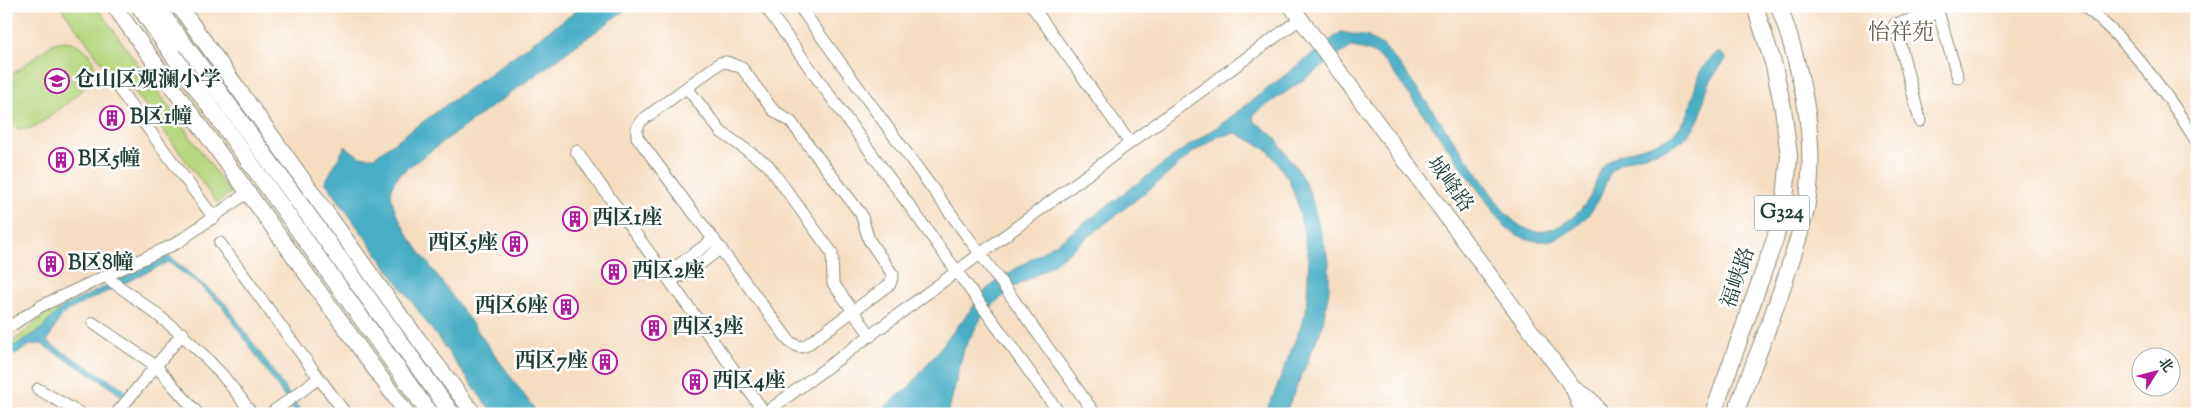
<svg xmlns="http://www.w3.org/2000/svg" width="2203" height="420" font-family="'Sorts Mill Goudy','Noto Serif SC',serif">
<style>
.green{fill:#b6d57c;stroke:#6a8958}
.water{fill:#46aec5;stroke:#32767c}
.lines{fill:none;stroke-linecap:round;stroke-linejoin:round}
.minor-casing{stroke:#8a8d7b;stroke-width:13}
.major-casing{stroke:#8a8d7b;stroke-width:17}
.highway-casing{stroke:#8a8d7b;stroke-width:18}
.minor{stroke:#fff;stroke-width:11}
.major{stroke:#fff;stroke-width:15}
.highway{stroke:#fff;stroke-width:16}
.highway-bridge-casing{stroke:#8a8d7b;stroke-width:18;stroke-linecap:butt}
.highway-bridge{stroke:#fff;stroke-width:16}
.labels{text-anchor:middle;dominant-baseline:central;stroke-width:5;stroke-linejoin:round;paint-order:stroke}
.shield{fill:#fff;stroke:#627771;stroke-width:1}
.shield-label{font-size:20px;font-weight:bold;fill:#1f3d34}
.poi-label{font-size:21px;font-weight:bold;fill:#1f3d34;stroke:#fff;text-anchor:start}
.street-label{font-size:21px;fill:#1f3d34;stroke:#fff}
.neighbourhood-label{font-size:22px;fill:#68604c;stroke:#fff}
</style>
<rect width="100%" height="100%" fill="#fff"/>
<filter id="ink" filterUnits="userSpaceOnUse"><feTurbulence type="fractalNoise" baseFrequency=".02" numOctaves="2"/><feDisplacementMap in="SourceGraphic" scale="10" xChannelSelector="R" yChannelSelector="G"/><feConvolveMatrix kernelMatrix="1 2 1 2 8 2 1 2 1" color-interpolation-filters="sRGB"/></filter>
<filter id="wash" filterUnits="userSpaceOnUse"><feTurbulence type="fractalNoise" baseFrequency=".0096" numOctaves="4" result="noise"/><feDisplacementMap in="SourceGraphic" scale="20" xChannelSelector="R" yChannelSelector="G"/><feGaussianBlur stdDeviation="1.12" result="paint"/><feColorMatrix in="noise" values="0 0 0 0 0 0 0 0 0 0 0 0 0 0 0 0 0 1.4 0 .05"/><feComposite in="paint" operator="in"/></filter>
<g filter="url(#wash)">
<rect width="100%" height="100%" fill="#f5ddc2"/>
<g class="green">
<path d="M60 6H96L231 193 217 203 121 73 113 78Z"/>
<path d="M64 41C83 42 102 61 91 80 87 89 41 125 31 128 22 131 14 128 6 123V79L54 43Z"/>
<path d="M61 301 65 306 39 331 6 351V347L41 319 37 311Z"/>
</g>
<g class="water">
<path d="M583 6H631L414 163C408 168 400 173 396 179 383 196 401 221 409 237L538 414H493L325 182 345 146 360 157H374Z"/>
<path d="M1341 32 1368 37 1384 46 1404 70 1504 211C1510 217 1516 224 1524 228 1547 240 1576 219 1588 200 1595 190 1597 172 1606 163 1627 146 1660 149 1678 129 1693 112 1691 97 1698 77 1701 67 1711 58 1719 51L1726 59C1721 67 1713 75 1709 84 1701 104 1706 113 1690 133 1673 155 1640 151 1618 165 1606 174 1605 189 1598 201 1587 221 1561 244 1537 241 1525 240 1515 234 1506 228L1392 71C1378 55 1374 50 1351 47L1254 114 1253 120 1273 135 1298 170 1310 193 1329 261V290L1322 327 1285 414H1264L1274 394 1306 313 1309 258 1297 202 1289 180 1268 150 1236 133 1217 137 1191 154 1160 181 1051 266 1013 288 994 304 983 315 964 349 948 414H879L885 407 910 386 987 289 1001 278 1063 239 1178 153 1224 122Z"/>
<path d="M169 256 225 303 303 414H296L222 306 198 284 168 262 67 311 60 318 47 342 123 388 128 394 124 398 103 382 41 344 31 345 6 359V351L40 330 56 313 65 306Z"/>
</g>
</g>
<g filter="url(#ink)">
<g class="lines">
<defs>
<g id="minor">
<path d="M765 6 1060 414"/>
<path d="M799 6 1011 296 1095 414"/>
<path d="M1032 6 1130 143"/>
<path d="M2084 6C2128 40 2168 95 2197 142"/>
<path d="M1937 8 1958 78"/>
<path d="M727 62 742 68 773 110 791 122 861 214 869 240 893 275 890 284 805 346 799 347 790 342 637 137V128L641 121 720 63Z"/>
<path d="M116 85 214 218"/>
<path d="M687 88 721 132 768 165 832 253 833 283 871 336"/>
<path d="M1920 121 1895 24 1938 13"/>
<path d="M576 151 765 413"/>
<path d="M220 243 319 378"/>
<path d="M106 277C164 318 212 354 252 414"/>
<path d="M667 277 677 271V266L714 239"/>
<path d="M671 282 680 275 684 276 721 248"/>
<path d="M93 323 156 366 198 414"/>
<path d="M6 329 41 306 177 243 248 192"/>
<path d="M38 389 81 414"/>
<path d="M116 414 183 333"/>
<path d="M270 414 319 378 346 414"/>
<path d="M764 414 1130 143 1300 19"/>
</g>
<g id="major">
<path d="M114 6 407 414"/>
<path d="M179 6 394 307 474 414"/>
<path d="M1291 6 1573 388 1581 408 1585 414"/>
<path d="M1573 388 1591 400 1601 414"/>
</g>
<g id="highway">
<path d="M139 6 173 55"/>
<path d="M156 6 212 82"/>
<path d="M179 6 182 10"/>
<path d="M1713 414 1775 239 1785 199 1789 156 1783 108 1774 66 1755 6"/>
<path d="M1735 414C1754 362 1776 311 1792 258 1798 240 1804 222 1807 203 1818 137 1801 68 1779 6"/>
</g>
</defs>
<use href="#minor" class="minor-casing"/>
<use href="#major" class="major-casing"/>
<use href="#highway" class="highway-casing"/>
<use href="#minor" class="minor"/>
<use href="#major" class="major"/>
<use href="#highway" class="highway"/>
<defs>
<g id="highway-bridge">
<path d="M173 55 430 414"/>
<path d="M212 82 452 414"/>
</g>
</defs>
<use href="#highway-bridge" class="highway-bridge-casing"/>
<use href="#highway-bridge" class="highway-bridge"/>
</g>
</g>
<defs>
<symbol id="school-ring" viewBox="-11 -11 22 22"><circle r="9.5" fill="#fff" stroke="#b5179e" stroke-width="1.5"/><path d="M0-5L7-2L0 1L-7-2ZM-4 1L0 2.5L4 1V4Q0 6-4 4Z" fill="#b5179e"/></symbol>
<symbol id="building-ring" viewBox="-11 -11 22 22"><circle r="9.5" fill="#fff" stroke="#b5179e" stroke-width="1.5"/><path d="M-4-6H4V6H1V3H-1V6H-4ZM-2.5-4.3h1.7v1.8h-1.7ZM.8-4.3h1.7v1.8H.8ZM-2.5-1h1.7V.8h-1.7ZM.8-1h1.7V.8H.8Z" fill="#b5179e"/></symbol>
</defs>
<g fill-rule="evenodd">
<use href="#school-ring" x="43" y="67" width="28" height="28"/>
<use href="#building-ring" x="98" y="104" width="28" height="28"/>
<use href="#building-ring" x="47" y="146" width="28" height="28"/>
<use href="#building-ring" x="561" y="205" width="28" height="28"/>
<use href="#building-ring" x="501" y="230" width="28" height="28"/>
<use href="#building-ring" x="37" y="250" width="28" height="28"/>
<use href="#building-ring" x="600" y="258" width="28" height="28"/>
<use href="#building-ring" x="552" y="293" width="28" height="28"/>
<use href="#building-ring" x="640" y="314" width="28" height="28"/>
<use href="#building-ring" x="591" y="348" width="28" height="28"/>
<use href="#building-ring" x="681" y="368" width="28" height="28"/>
</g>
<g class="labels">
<rect class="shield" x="1754.5" y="195.5" width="55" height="35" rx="4"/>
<g class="shield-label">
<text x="1782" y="213">G324</text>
</g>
<g class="poi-label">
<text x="74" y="81">仓山区观澜小学</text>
<text x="130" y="118">B区1幢</text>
<text x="78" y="160">B区5幢</text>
<text x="592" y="219">西区1座</text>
<text x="498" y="244" text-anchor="end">西区5座</text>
<text x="68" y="264">B区8幢</text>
<text x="632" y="272">西区2座</text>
<text x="548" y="307" text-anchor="end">西区6座</text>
<text x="672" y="328">西区3座</text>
<text x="588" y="362" text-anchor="end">西区7座</text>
<text x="712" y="382">西区4座</text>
</g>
<g class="street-label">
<text transform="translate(1449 185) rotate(54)">城峰路</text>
<text transform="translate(1739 278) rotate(-71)">福峡路</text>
</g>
<g class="neighbourhood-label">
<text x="1901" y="34">怡祥苑</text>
</g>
</g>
<rect width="2203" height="420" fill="none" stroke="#fff" stroke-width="25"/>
<g transform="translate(2156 372) rotate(54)"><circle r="24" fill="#ffffff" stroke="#a5b1ae"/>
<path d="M0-4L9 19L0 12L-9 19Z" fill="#b5179e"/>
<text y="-8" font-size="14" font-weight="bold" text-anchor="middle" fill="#1f3d34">北</text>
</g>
</svg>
